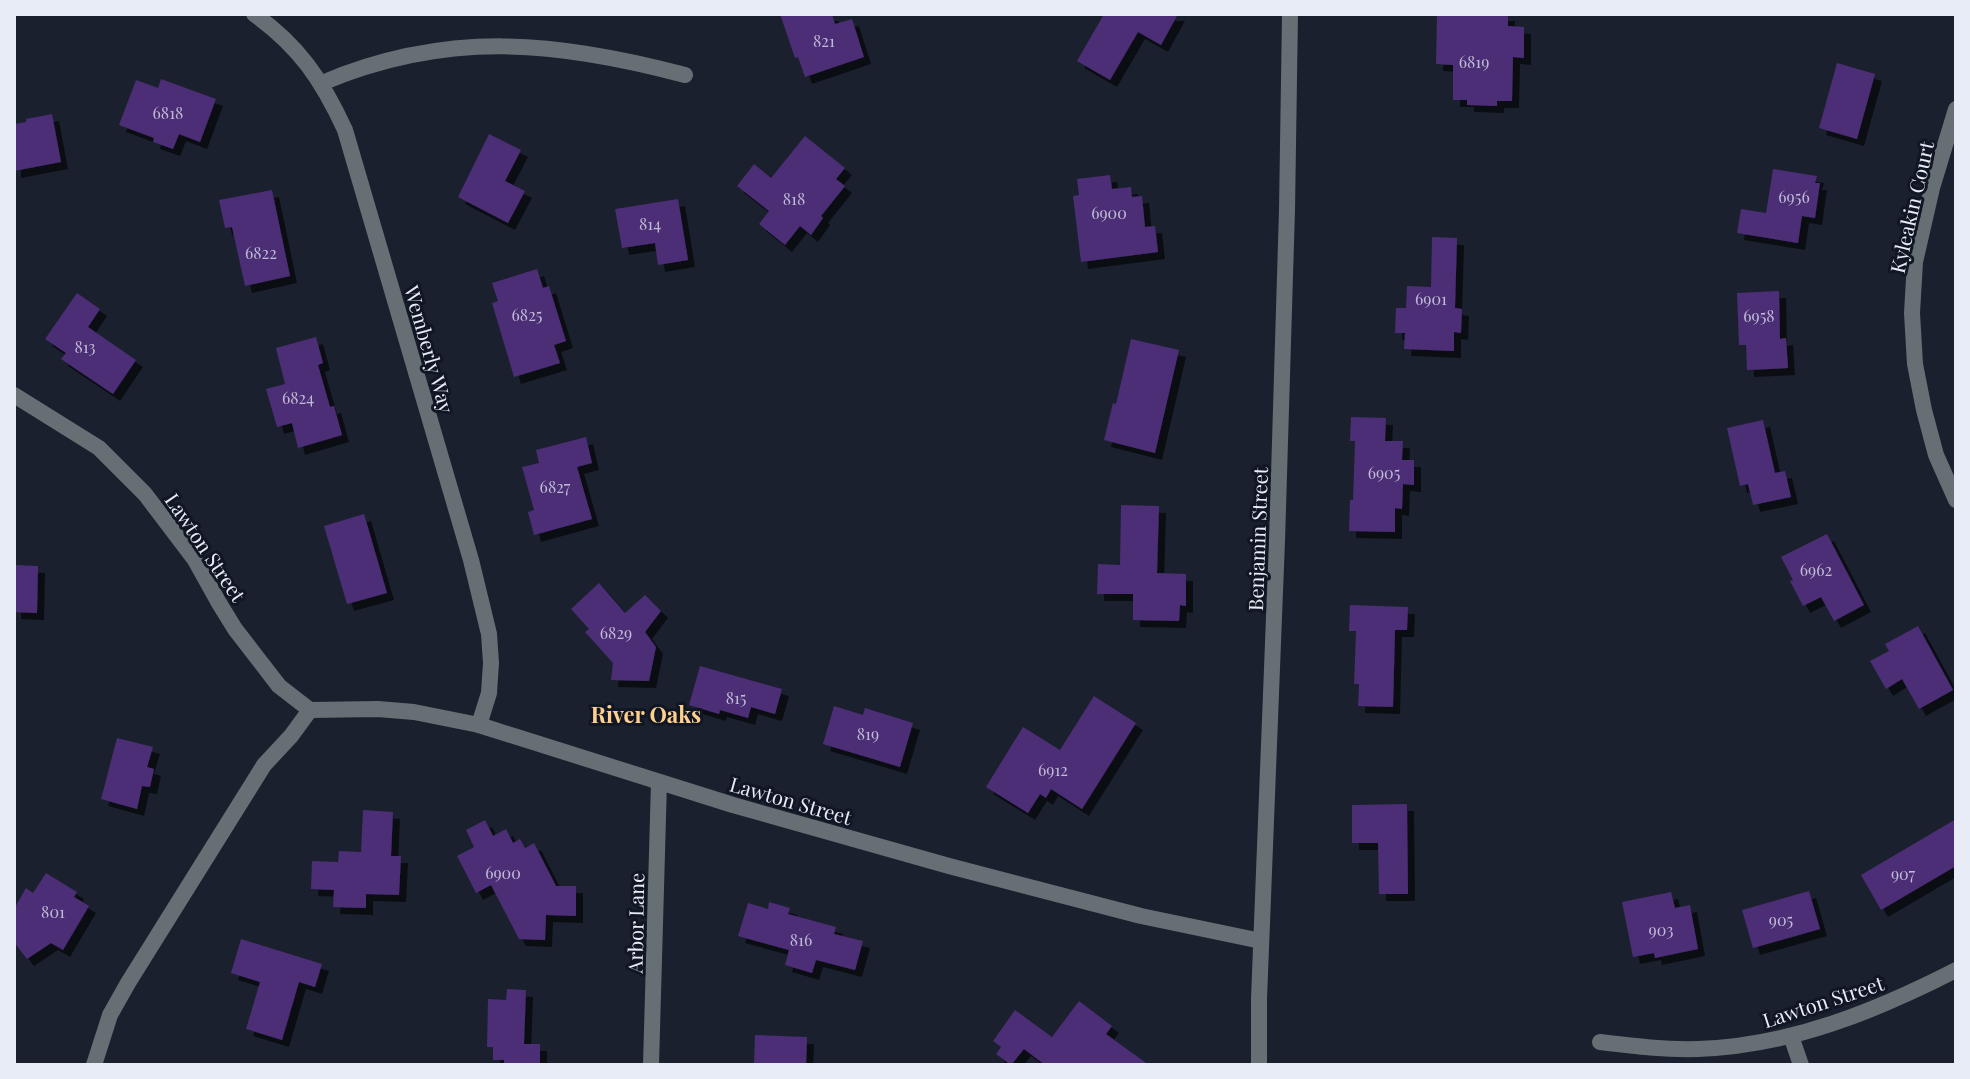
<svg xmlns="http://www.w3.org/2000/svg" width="1970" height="1079" font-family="'Playfair Display',serif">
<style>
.building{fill:#4c2d74;filter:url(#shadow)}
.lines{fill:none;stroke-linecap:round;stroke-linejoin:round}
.minor{stroke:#666f74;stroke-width:16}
.labels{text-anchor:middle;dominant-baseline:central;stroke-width:6;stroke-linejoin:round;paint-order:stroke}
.number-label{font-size:16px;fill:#c1bcd6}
.street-label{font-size:20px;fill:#e8ecf7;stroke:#111624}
.neighbourhood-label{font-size:22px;font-weight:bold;fill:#ffd08d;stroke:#111624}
</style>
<defs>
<filter id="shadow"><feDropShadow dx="7" dy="7" stdDeviation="0" flood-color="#0009"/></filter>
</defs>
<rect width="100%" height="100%" fill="#1a202e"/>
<g class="building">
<path d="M780 14H832L835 24 852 19 864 57 805 77 798 57 795 58Z"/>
<path d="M1104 14H1178L1161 45 1138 32 1110 80 1077 61Z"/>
<path d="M1437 14H1508V26L1524 27V58L1513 57 1512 101H1497V106L1467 105V100H1453V65L1436 64Z"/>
<path d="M1837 63 1875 74 1857 139 1819 128Z"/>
<path d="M161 79 216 99 200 142 179 134 173 149 153 142 154 138 119 125 136 80 158 88Z"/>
<path d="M52 114 61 162 14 171V124L26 122V119Z"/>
<path d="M489 134 521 150 505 181 525 191 508 223 458 197Z"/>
<path d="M805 136 845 168 836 179 845 186 821 216 823 218 811 235 800 226 785 245 759 224 769 211 737 186 754 164 771 178Z"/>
<path d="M1773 169 1817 176 1815 183H1820L1815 218 1802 216 1798 243 1737 233 1741 209 1766 213Z"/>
<path d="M1110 175 1112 189 1131 187 1132 197 1142 196 1145 227 1155 226 1158 252 1081 262 1073 196 1079 195 1077 179Z"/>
<path d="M272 190 290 276 245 286 232 227 225 228 219 200Z"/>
<path d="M678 199 688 260 658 265 655 243 622 248 615 209Z"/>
<path d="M1432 237 1457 238 1455 308 1462 309 1461 333 1454 332V351L1404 349 1405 333H1395L1396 308H1406L1407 286 1431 287Z"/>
<path d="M537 269 543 288 549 286 566 341 554 345 560 363 514 377 492 303 498 301 492 283Z"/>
<path d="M1779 291 1780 339 1786 338 1788 368 1747 370 1746 345H1739L1737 293Z"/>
<path d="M77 293 100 309 88 327 136 360 113 394 61 359 66 353 45 339Z"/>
<path d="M316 337 323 363 318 365 330 407 334 406 342 435 298 448 292 423 277 427 266 389 285 384 276 348Z"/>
<path d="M1131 339 1179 350 1155 453 1104 440 1113 403 1116 404Z"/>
<path d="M1351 417 1386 418 1385 441H1403L1402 460H1414V485L1403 484 1402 509 1395 508V532L1349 531 1350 500H1353L1355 441H1350Z"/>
<path d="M1763 420 1775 473 1785 471 1791 497 1753 505 1748 484 1740 486 1727 428Z"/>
<path d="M586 437 592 463 577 467 592 519 534 535 528 512 534 510 522 467 539 463 536 450Z"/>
<path d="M1121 505 1159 506 1157 573 1186 574V606L1180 605 1179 621 1133 620V594H1097L1098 564 1120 565Z"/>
<path d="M364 514 387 593 347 604 324 526Z"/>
<path d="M1827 534 1864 605 1834 621 1821 597 1803 606 1790 581 1793 580 1781 557Z"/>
<path d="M14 565 38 566 37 613 14 612Z"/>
<path d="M599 583 625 613 645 595 661 611 645 632 656 647 649 681 611 680 613 663 585 632 589 629 571 609Z"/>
<path d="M1350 605 1408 607 1407 630H1395L1393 707 1358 706 1359 684H1354L1356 631H1349Z"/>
<path d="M1918 626 1953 690 1919 709 1902 679 1886 689 1870 661 1889 651 1885 644Z"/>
<path d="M700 666 782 689 775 714 751 707 748 718 720 710 719 714 689 705Z"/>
<path d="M1094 696 1136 723 1082 809 1051 789 1046 798 1040 794 1028 813 986 787 1023 727 1060 750Z"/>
<path d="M834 706 863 715 865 708 913 723 900 767 823 744Z"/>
<path d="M117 738 153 747 147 767 154 769 150 787 142 786 137 809 101 799Z"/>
<path d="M1407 804 1408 894H1379L1378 843H1352V805Z"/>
<path d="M363 810 393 812 391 856H401L399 895 366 894V908L333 907 334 890 311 889 312 861 338 862 339 851 361 852Z"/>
<path d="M1956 819V866L1881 910 1861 875Z"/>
<path d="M485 820 493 836 506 829 513 843 520 839 525 848 534 843 556 886H576V916L546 915 545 940 519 939 491 885 476 893 457 856 474 847 466 830Z"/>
<path d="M46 873 77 892 74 897 89 906 63 950 51 943 27 959 14 942V909L26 888 33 893Z"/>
<path d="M1809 891 1820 929 1753 948 1742 910Z"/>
<path d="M1671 892 1675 908 1690 905 1698 949 1655 958 1654 953 1633 957 1622 902Z"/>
<path d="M769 902 790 908 788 914 836 927 834 934 863 941 855 970 816 960 812 973 785 965 789 950 738 936 748 903 768 909Z"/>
<path d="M241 939 322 964 315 987 299 982 282 1040 246 1029 260 982 231 973Z"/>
<path d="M507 989 526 990 524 1044H540V1065H504V1060H493V1047H487L488 999 506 1000Z"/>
<path d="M1079 1001 1112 1026 1106 1034 1149 1065H1045L1024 1049 1011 1065 996 1054 1001 1047 993 1041 1015 1010 1052 1037Z"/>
<path d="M755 1035 807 1037 806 1065H754Z"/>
</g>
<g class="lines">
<g class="minor">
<path d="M254 14C299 46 322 80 345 130L471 560 489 634 491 663 489 693 479 725"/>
<path d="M322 83C447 30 557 41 685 75"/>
<path d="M1956 109 1932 188 1915 262 1912 313 1915 364 1924 410 1936 455 1956 500"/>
<path d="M14 395 99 448 145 494 195 560 219 603 235 629 279 686 310 710 378 709 414 712 479 725 733 805 949 866 1141 916 1261 941"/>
<path d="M1791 1036 1801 1065"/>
<path d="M1600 1042C1633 1046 1665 1050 1698 1049 1790 1046 1876 1011 1956 970"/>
<path d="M94 1065 110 1015 128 983 264 765 291 736 310 710"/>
<path d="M651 1065 659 782"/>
<path d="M1259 1065V999L1277 541 1287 210 1290 14"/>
</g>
</g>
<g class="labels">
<g class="number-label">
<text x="824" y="40">821</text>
<text x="1474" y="61">6819</text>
<text x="168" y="112">6818</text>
<text x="1794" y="196">6956</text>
<text x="794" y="198">818</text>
<text x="1109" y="212">6900</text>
<text x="650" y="223">814</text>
<text x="261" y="252">6822</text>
<text x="1431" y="298">6901</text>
<text x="527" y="314">6825</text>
<text x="1759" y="315">6958</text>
<text x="85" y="346">813</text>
<text x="298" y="397">6824</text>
<text x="1384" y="472">6905</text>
<text x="555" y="486">6827</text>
<text x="1816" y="569">6962</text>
<text x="616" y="632">6829</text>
<text x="736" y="697">815</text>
<text x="868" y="733">819</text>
<text x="1053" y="769">6912</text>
<text x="503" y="872">6900</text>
<text x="1903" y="873">907</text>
<text x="53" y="911">801</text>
<text x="1781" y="919">905</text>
<text x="1661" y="929">903</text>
<text x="801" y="939">816</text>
</g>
<g class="street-label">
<text transform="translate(1911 207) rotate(-77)">Kyleakin Court</text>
<text transform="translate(430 349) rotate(74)">Wemberly Way</text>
<text transform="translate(1257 539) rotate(-88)">Benjamin Street</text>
<text transform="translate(206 547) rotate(56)">Lawton Street</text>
<text transform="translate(791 800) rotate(16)">Lawton Street</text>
<text transform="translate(635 923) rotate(-89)">Arbor Lane</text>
<text transform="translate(1823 1001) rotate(-18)">Lawton Street</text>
</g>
<g class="neighbourhood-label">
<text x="646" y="714">River Oaks</text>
</g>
</g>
<rect width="1970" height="1079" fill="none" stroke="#e8ecf7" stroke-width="32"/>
</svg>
